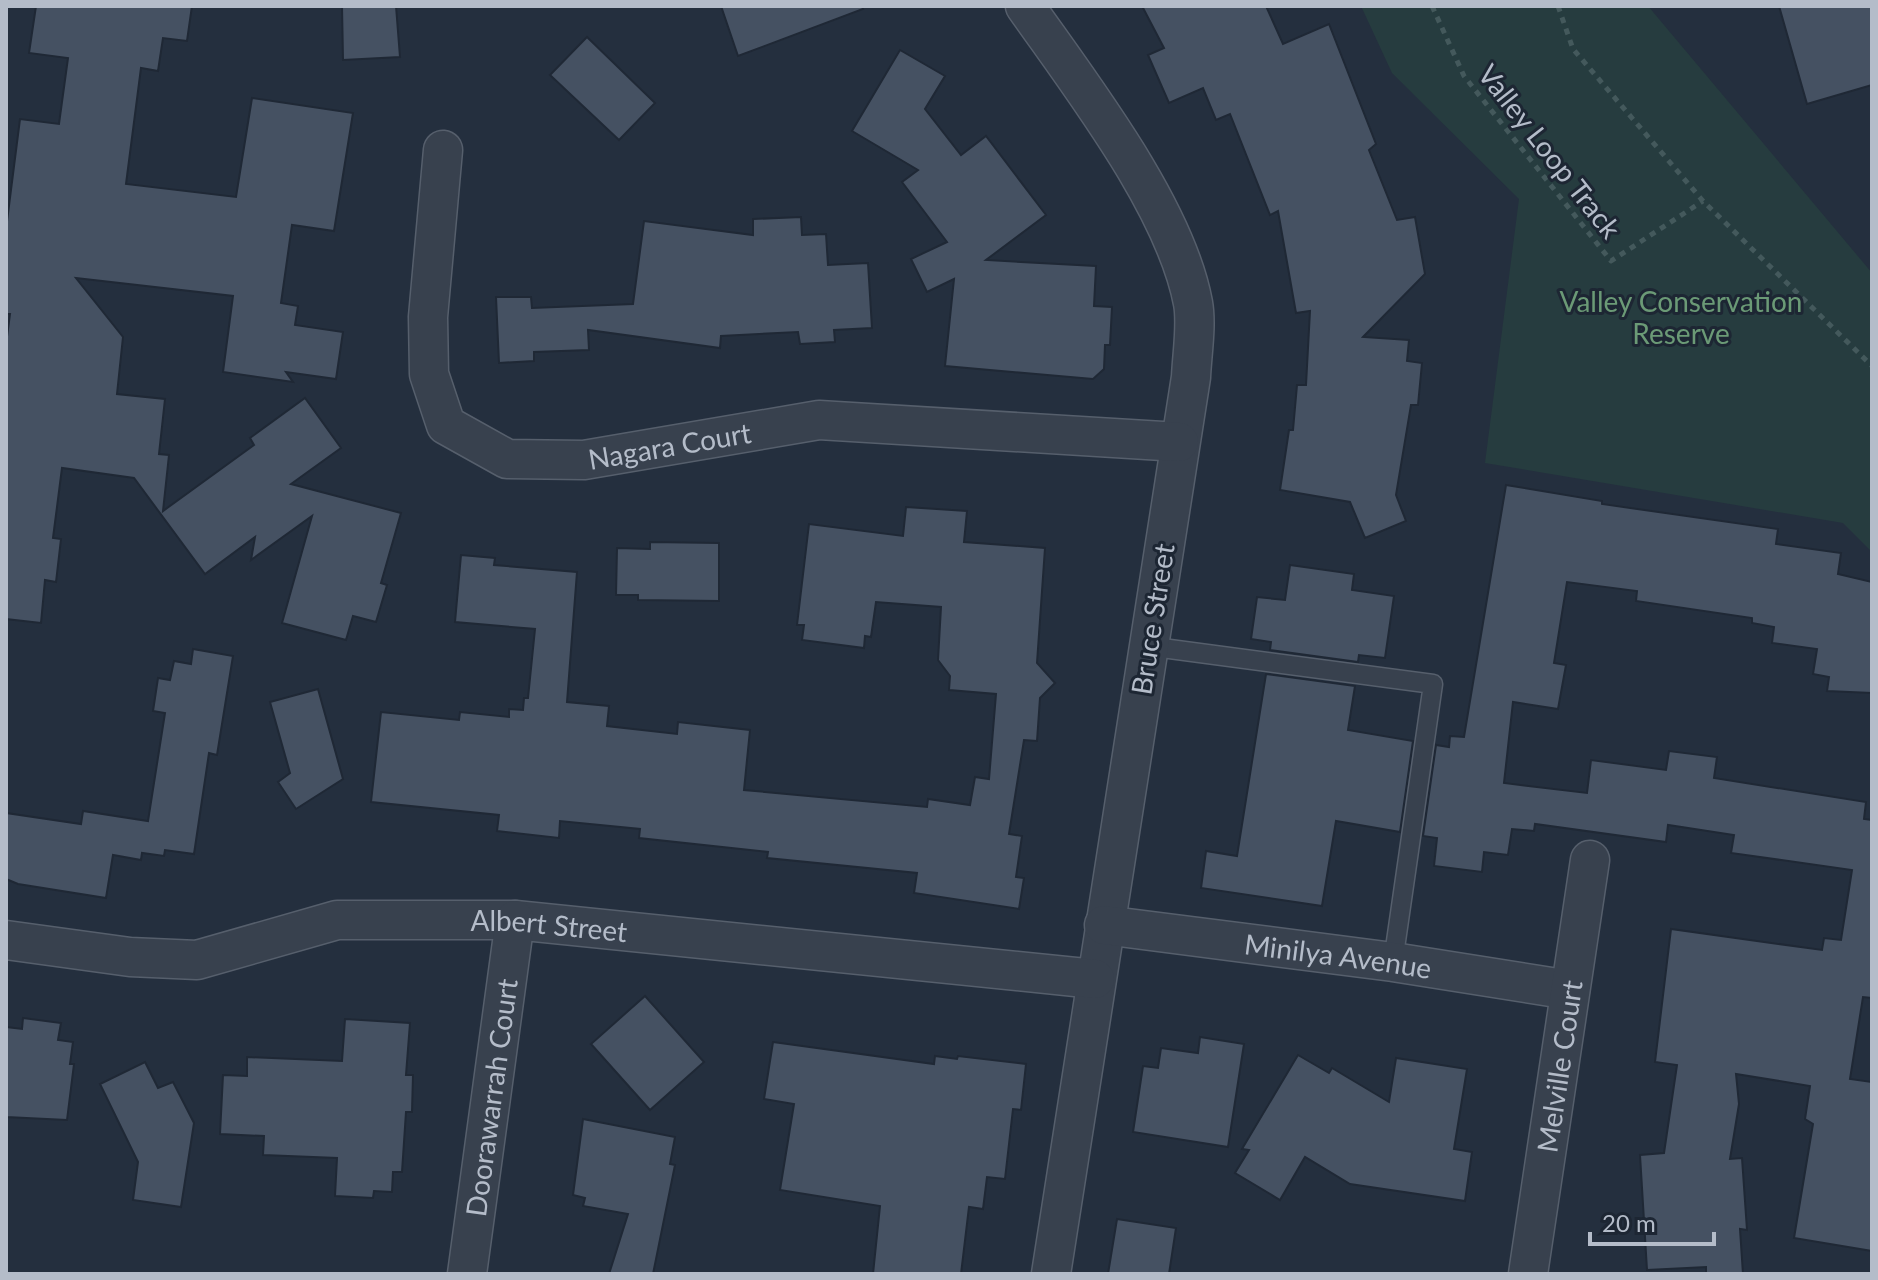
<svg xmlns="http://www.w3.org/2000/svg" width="1878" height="1280" font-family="Lato,sans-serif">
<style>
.green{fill:#263c3f}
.building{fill:#455162;stroke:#1f2835;stroke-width:2}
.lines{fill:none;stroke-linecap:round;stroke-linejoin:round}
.lane-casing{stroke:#565f6c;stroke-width:21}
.street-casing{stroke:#565f6c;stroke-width:41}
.path{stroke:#44595c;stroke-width:5;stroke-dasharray:6 6;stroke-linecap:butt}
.lane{stroke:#38414e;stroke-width:18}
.street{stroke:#38414e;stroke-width:38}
.labels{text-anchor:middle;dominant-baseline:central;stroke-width:6;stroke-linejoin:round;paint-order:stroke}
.street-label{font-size:28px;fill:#b4bcc9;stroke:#1d2633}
.park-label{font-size:28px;fill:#6b9a76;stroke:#1d2633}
</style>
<rect width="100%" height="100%" fill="#242f3e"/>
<path class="green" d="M1361 6H1648L1872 273V552L1843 523 1485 463 1519 199 1392 73Z"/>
<g class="building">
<path d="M36 6H192L187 41 163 38 158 71 141 68 126 184 236 197 252 98 353 113 334 231 292 225 281 303 298 306 295 325 343 332 336 379 286 372 293 382 223 372 233 296 76 278 123 337 117 394 165 399 159 454 169 455 163 511 254 445 250 438 305 398 341 448 291 484 401 513 381 583 387 585 376 622 353 616 346 640 282 623 312 516 251 560 255 537 205 574 134 478 62 468 53 538 61 539 56 582 45 580 41 623 6 619V344L10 314H6V229L20 119 59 124 68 58 29 53Z"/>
<path d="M342 6H396L400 57 343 60Z"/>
<path d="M721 6H862L863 9 738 56Z"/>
<path d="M1142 6H1266L1283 44 1329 24 1376 144 1369 150 1397 220 1415 217 1425 274 1363 337 1409 340 1407 361 1422 363 1418 405H1411L1396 495 1406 521 1365 538 1350 502 1280 490 1289 430H1293L1297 385H1306L1310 311 1296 313 1278 211 1270 215 1230 114 1216 120 1203 88 1169 103 1148 55 1164 48Z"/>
<path d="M1779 6H1872V85L1807 104Z"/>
<path d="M587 37 655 103 619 140 550 75Z"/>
<path d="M900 50 945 76 925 109 961 155 986 136 1046 215 986 260 1096 266 1094 306 1112 307 1110 345H1105L1104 369 1093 379 945 366 954 279 927 292 911 259 947 242 902 182 918 170 852 131Z"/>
<path d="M801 217 802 235 826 234 828 265 868 263 872 328 834 330 835 342 800 344 798 332 721 336 720 348 588 330 589 350 534 352V361L499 363 496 297H531L532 308 633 304 644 221 753 235V219Z"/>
<path d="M1506 485 1602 501V504L1778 529 1776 544 1841 553 1838 574 1872 582V693L1827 691 1829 677 1813 674 1817 649 1772 643 1774 627 1752 623V618L1636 601 1637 591 1567 582 1554 663 1566 665 1558 709 1513 702 1504 783 1587 793 1591 760 1666 770 1669 751 1717 757 1714 778 1866 802 1864 819 1872 820V998L1863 997 1850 1079 1872 1082V1251L1794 1238 1813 1124 1805 1119 1810 1086 1736 1074 1739 1104 1730 1159 1742 1158 1747 1230 1740 1229 1743 1274H1706V1267L1647 1270 1640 1155 1664 1153 1677 1065 1655 1062 1671 929 1822 950 1824 938 1841 940 1852 870 1731 853 1734 835 1668 825 1666 842 1535 824 1534 831 1512 829 1508 855 1484 852 1482 872 1434 866 1437 838 1423 836 1436 745 1449 747 1450 736 1464 737Z"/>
<path d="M906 507 967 511 964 542 1045 548 1037 663 1055 683 1040 698 1037 741 1024 740 1009 834 1022 836 1016 877 1024 878 1019 909 914 893 917 873 767 858 768 852 639 838 640 829 560 821 559 838 497 831 499 815 371 802 381 712 459 720 460 712 509 717V709L523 710 524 698H528L535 629 455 622 461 555 495 558 494 565 577 572 567 702 609 706 607 726 677 734 678 722 750 730 744 790 927 807 928 799 970 805 975 777 989 779 996 694 949 690 950 676 938 660 941 607 876 602 871 637 865 636 864 648 802 640 804 625H797L809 524 903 536Z"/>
<path d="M650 542 719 543V601L638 600V595H616L617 548 650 549Z"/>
<path d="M1290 565 1354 574 1352 590 1394 596 1385 658 1359 655 1358 662 1270 650 1271 642 1251 639 1257 597 1285 600Z"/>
<path d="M193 649 233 656 217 755 209 753 194 854 165 850 164 856 142 853 141 860 113 855 106 898 18 884 6 879V813L81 824 83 811 148 821 165 713 153 711 158 678 170 680 174 661 191 664Z"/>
<path d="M1266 674 1355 686 1348 730 1413 741 1400 832 1336 821 1322 906 1201 888 1206 851 1237 856Z"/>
<path d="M318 689 343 779 296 809 278 782 290 773 270 702Z"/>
<path d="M645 996 704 1062 650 1110 591 1044Z"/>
<path d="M23 1018 61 1023 58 1040 73 1042 70 1064H74L67 1120 6 1117V1027L22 1029Z"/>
<path d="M345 1019 410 1023 406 1075H413L412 1112H406L402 1172H393L392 1192 374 1191 373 1198 335 1196 337 1158 263 1155 264 1136 220 1134 223 1075 247 1076V1057L342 1061Z"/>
<path d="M1200 1037 1244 1044 1228 1147 1133 1132 1143 1066 1158 1068 1161 1048 1198 1053Z"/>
<path d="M773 1042 934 1064 935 1056 957 1059 958 1056 1026 1064 1021 1110 1013 1109 1005 1179 987 1177 983 1209 969 1207 961 1274H873L880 1206 780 1190 794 1104 764 1099Z"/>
<path d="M1298 1055 1329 1073 1332 1068 1389 1102 1396 1058 1467 1069 1454 1149 1472 1152 1465 1201 1350 1184 1305 1157 1280 1200 1235 1173 1249 1150 1242 1149Z"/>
<path d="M145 1062 158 1088 173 1082 194 1123 181 1207 133 1200 138 1162 100 1084Z"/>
<path d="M583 1119 675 1137 670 1164 675 1165 653 1274H609L628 1214 583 1206 585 1198 573 1195Z"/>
<path d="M1117 1219 1176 1228 1169 1274H1108Z"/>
</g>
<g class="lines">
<defs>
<path id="lane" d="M1147 646 1433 684 1393 962"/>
<g id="street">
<path d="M1025 6C1082 87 1175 207 1193 303 1197 325 1192 354 1191 377L1051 1274"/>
<path id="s1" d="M443 150 428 317 429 374 446 425 507 459 584 460 819 420 1179 442"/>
<path id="s2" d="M1104 925 1393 962 1570 990"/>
<path id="s3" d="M6 940 130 957 197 960 337 920H515L1095 979"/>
<path id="s4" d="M467 1274 515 920"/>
<path id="s5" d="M1528 1274 1590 860"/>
</g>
</defs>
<use href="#lane" class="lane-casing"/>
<use href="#street" class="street-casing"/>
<g class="path">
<path d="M1432 6 1464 76 1611 261 1703 201"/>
<path d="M1558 6 1573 49 1703 201 1872 366"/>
</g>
<use href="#lane" class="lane"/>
<use href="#street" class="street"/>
</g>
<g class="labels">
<g class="street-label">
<text transform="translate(1550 151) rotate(52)">Valley Loop Track</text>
<text stroke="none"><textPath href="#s1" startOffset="512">Nagara Court</textPath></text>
<text transform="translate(1152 619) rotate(-81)">Bruce Street</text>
<text stroke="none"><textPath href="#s3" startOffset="550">Albert Street</textPath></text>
<text stroke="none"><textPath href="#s2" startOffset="236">Minilya Avenue</textPath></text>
<text stroke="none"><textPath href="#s5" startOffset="210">Melville Court</textPath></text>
<text stroke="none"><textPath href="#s4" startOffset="178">Doorawarrah Court</textPath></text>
</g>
<g class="park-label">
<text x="1681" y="301">Valley Conservation<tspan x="1681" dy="32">Reserve</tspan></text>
</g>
</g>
<rect width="1878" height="1280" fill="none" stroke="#b4bcc9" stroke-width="16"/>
<path d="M1590 1232v12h124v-12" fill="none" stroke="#b4bcc9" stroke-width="4"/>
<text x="1602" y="1232" font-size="24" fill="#b4bcc9" stroke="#1d2633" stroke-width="6" paint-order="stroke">20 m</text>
</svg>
